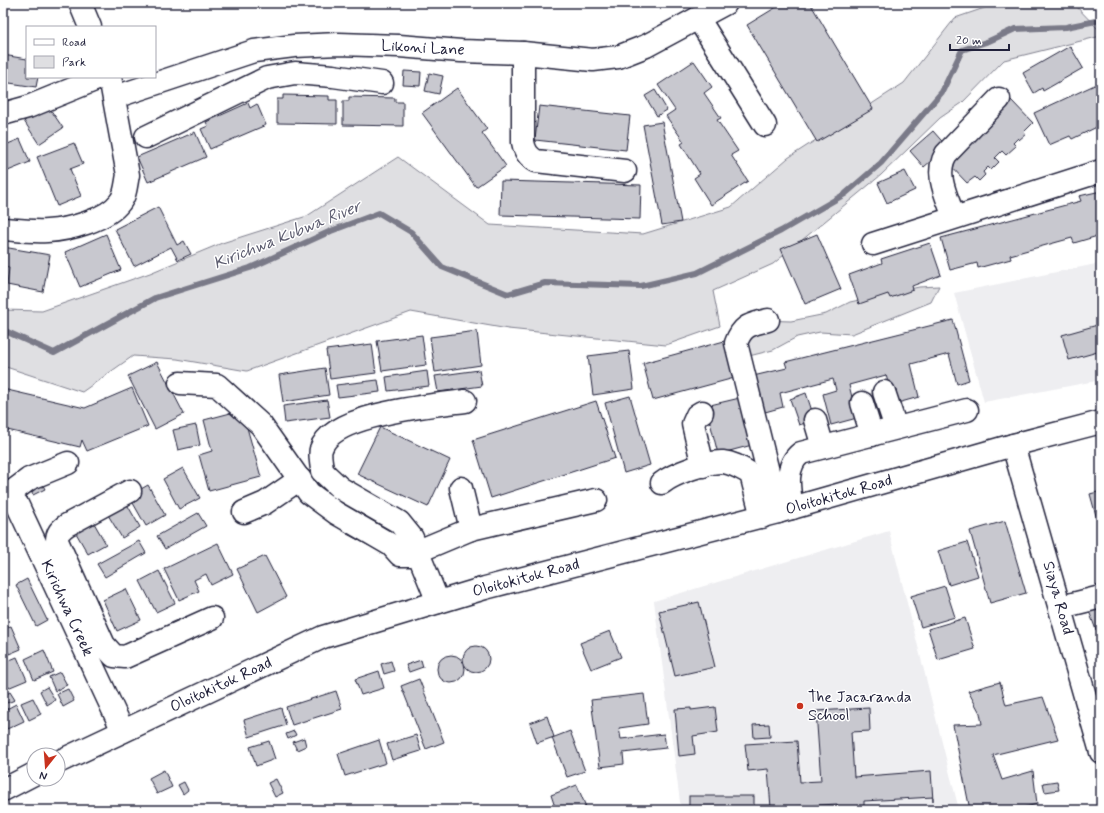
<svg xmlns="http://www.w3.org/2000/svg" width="1104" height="813" font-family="Mynerve,sans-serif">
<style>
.built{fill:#eeeef1}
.green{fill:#dfdfe2;stroke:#80808e}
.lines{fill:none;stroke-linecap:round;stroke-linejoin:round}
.stream{stroke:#7a7a88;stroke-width:6}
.building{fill:#c8c8cf;stroke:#22223b}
.minor-casing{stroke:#22223b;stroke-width:25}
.major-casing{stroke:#22223b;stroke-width:25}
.minor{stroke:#fff;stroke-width:22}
.major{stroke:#fff;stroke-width:22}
.poi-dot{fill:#c8321e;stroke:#fff;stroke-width:1.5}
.labels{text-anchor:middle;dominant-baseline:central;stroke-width:3;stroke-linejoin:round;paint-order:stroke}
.street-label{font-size:16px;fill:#22223b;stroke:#fff}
.poi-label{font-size:16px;fill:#22223b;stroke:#fff;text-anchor:start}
.water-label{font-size:17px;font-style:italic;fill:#5c5c6f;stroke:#fff}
</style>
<rect width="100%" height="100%" fill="#fff"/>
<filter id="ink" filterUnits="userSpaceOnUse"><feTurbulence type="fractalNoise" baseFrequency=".025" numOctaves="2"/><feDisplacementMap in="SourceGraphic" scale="8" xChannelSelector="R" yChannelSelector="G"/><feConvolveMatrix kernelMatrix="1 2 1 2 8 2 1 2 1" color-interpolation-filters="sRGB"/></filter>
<g filter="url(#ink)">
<g class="built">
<path d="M1101 263V380L984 402 954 293Z"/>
<path d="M889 531 959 810H681L654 601Z"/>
</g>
<g class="green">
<path d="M999 3H1073L1101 32V36L1004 60 962 103 940 118 881 175 773 264 713 291 720 326 666 345 508 329 411 312 247 371 177 359 133 356 82 392 3 366V310L42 311 150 273 222 243 307 216 398 157 490 225 643 234 731 207 788 158 904 83 955 18Z"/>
<path d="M939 286 931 302 852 334 820 332 797 337 773 350 749 356 743 333 759 320 791 321 826 314 850 302 919 287Z"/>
</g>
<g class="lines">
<path class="stream" d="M3 330 54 353 155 298 250 268 331 231 379 213 411 232 442 267 508 294 545 283 641 286 697 273 781 231 845 194 881 163 942 92 962 50 989 41 1015 29 1066 27 1101 20"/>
</g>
<g class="building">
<path d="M783 3H810L873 109 817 142 747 25Z"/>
<path d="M1070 46 1083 68 1043 91 1042 88 1034 93 1023 73Z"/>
<path d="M3 55 27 59V77H38L36 87 3 82Z"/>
<path d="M694 61 712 87 704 93 721 118 717 120 738 151 731 155 748 181 711 205 694 178 700 174 681 144 684 142 666 116 675 110 658 85Z"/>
<path d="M404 71 421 72 420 86 403 85Z"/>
<path d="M429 73 443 76 439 94 425 91Z"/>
<path d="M1101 82V125L1072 139 1070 136 1049 145 1034 113Z"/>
<path d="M457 88 487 129 482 133 506 166 476 187 422 113Z"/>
<path d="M655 90 667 110 657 116 645 96Z"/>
<path d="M283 95 329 96V100H337V124L277 123V99H283Z"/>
<path d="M349 97 395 98V102H403V126L343 125V101H349Z"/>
<path d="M1011 100 1033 123 1024 132 1026 134 1019 140 1018 138 1013 143 1016 146 1006 155 1002 151 995 158 999 162 991 170 988 167 983 172 985 175 979 181 975 177 967 183 946 161Z"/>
<path d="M248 103 250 108 257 104 266 125 210 149 201 129 208 126 206 122Z"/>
<path d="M48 106 63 128 39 144 24 121Z"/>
<path d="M539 106 630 116 626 150 535 140Z"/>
<path d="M662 122 681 222 662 225 643 125Z"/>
<path d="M933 131 947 147 924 167 910 151Z"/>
<path d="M195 132 206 157 148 182 137 157Z"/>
<path d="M20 139 30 162 3 173V146Z"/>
<path d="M74 143 83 164 70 169 81 196 57 206 37 157Z"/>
<path d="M905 171 915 190 887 203 878 183Z"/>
<path d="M501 181 641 185 640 219 500 215Z"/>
<path d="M1101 191V235L1074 243 1072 238 1010 255 1011 259 978 268 977 263 950 270 941 238 1081 201 1079 196Z"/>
<path d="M158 207 177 245 184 241 191 254 178 260 171 247 134 266 115 229Z"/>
<path d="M106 234 121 270 80 287 65 252Z"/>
<path d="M817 234 841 289 805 304 781 249Z"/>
<path d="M930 243 941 275 912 286 913 290 890 298 888 294 859 304 849 275 882 263 881 259Z"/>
<path d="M3 247 50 255 43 292 7 285 9 268 3 267Z"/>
<path d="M953 320 969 380 957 384 949 354 911 364 919 397 894 404 886 375 849 385 857 418 831 425 823 394 836 390 833 379 780 393 783 407 758 414 749 377 787 368 785 362Z"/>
<path d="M1101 324V351L1069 360 1062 335Z"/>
<path d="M477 331 481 365 435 372 430 337Z"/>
<path d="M422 335 426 365 382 371 377 341Z"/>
<path d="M728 340 738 377 653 400 643 363Z"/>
<path d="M372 344 376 373 330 379 326 350Z"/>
<path d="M629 351 634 389 593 395 588 356Z"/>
<path d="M157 362 184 414 155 429 128 376Z"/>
<path d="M325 368 329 395 283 402 279 375Z"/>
<path d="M479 370 482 386 438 392 435 376Z"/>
<path d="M427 371 429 386 388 391 386 377Z"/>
<path d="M378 380 380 392 338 397 336 385Z"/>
<path d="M132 388 148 426 87 451 82 440 80 447 3 429V389L85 408Z"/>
<path d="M806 393 815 420 799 425 790 399Z"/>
<path d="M630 396 650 465 624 473 605 403Z"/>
<path d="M744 397 756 444 718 454 706 406Z"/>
<path d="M327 400 330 417 285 423 283 406Z"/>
<path d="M596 401 615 458 491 498 473 440Z"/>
<path d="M242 410 261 477 209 491 199 455 212 451 204 420Z"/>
<path d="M196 425 200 445 178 450 173 430Z"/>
<path d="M380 427 450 460 428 507 357 474Z"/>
<path d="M183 468 200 498 179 509 163 479Z"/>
<path d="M38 476 45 489 33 495 26 483Z"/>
<path d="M148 485 165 515 146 526 129 496Z"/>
<path d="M1101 491V522L1098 523 1090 494Z"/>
<path d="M124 499 140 527 122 538 105 510Z"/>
<path d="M198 513 206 526 165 549 157 536Z"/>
<path d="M90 516 106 544 88 554 72 526Z"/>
<path d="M1005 521 1026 593 990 603 970 531Z"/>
<path d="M351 529 380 544 377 550 347 534Z"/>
<path d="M139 541 146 553 105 577 97 564Z"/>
<path d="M967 542 978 576 949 585 938 551Z"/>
<path d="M218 543 233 574 211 585 206 574 194 580 199 591 179 600 164 569Z"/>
<path d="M265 556 286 597 258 612 237 569Z"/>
<path d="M159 571 175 603 156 612 140 581Z"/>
<path d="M27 579 47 620 36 626 16 585Z"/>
<path d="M945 586 955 617 921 627 911 596Z"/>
<path d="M126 589 141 620 117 631 103 600Z"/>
<path d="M699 602 715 667 675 676 659 611Z"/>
<path d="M1101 607V628L1096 630 1089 611Z"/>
<path d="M965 618 975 649 938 660 928 629Z"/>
<path d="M11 626 21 649 9 654 3 640V629Z"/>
<path d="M610 631 621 657 591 669 580 643Z"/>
<circle cx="476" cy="659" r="13"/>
<path d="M44 650 53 672 34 680 25 659Z"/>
<circle cx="451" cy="669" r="14"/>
<path d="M17 657 27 680 3 690V663Z"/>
<path d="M421 660 423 667 409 672 406 665Z"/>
<path d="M391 661 394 671 384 674 381 664Z"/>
<path d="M379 671 384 688 361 695 355 679Z"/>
<path d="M60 672 67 685 55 691 49 677Z"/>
<path d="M419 679 444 742 426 749 401 686Z"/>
<path d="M1000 682 1006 705 1043 697 1058 739 993 755 1002 780 1033 771 1037 804 1014 810H970L953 725 982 724 980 713 968 691Z"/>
<path d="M47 687 55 700 47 705 40 691Z"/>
<path d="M68 689 74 701 63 707 57 694Z"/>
<path d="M336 691 342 709 292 725 286 707Z"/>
<path d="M10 692 15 700 7 703 3 696Z"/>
<path d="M644 694 648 724 619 728 621 739 664 734 666 748 623 753 624 764 600 767 591 700Z"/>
<path d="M33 698 41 714 29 720 21 703Z"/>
<path d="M16 704 24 721 7 729 3 721V711Z"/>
<path d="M715 707 718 732 693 736 695 754 679 756 675 709 691 708V710Z"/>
<path d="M281 708 286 725 249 737 244 720Z"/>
<path d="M869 708 870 731 851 732 854 777 931 771 933 801V797L864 801V810H838L837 804 771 808 768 769 748 771 745 744 797 741 800 782 821 781 816 711Z"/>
<path d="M547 716 554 737 537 743 530 723Z"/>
<path d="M769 724 770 737 754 738 753 725Z"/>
<path d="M294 731 296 735 288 739 286 734Z"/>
<path d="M570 731 585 771 567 777 552 738Z"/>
<path d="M416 735 421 751 392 760 387 744Z"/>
<path d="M304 738 306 746 297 750 293 742Z"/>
<path d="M379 740 386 763 345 776 338 754Z"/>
<path d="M269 741 275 759 256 766 250 747Z"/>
<path d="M164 770 172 787 157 794 149 778Z"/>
<path d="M276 779 283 793 275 797 268 783Z"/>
<path d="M1057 781 1059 790 1045 792 1043 783Z"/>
<path d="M184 782 188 790 183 794 178 785Z"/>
<path d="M577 785 586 807 579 810H556L551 795Z"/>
<rect x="689" y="796" width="65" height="14"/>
</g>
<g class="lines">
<defs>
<g id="minor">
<path d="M80 3 90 27"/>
<path d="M698 18 765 125"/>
<path d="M523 53V142C525 152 528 156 536 161L625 171"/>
<path d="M115 97 254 51 294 46 339 44 399 46 461 51 523 53 593 60 618 57 646 46 726 3"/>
<path d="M3 114 28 107 102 77"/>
<path d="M146 137 267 78 295 73 333 76 382 83"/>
<path d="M954 217C947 197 934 174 946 154L999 99"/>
<path d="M3 229C17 230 32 232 47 231 68 230 107 220 120 202 126 195 126 183 128 175L110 77"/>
<path d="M873 244 1101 171"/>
<path d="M768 320C751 325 743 324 736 343L778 512"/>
<path d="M180 383 217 385 261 425 309 493 336 513 391 545 400 555H409L471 529 596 500"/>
<path d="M884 392 896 428"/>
<path d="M862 403 872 435"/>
<path d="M702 412 697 415 693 424 703 466"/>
<path d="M815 420 823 447"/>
<path d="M1013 445 1101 752"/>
<path d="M662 483C673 474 708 461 723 462 734 463 742 469 751 474L762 517"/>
<path d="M461 488 471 529"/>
<path d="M3 491 17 504 123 731"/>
<path d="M130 491 67 525C60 530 57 533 57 541L104 645 114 656 125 657 212 618"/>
<path d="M9 494 29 479 68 463"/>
<path d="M792 508C789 490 784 466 801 453L967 410"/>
<path d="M244 512 265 503 300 479"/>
<path d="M438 602 412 538 399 522 340 488 322 471C322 465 319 455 321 449 331 414 433 405 465 401"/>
<path d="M1061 607 1101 597"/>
</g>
<g id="major">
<path d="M58 762 323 637 485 588 778 512 1013 445 1101 422"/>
<path d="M3 790 34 774"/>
</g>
</defs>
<use href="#minor" class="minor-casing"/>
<use href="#major" class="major-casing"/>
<use href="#minor" class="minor"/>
<use href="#major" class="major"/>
</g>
</g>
<circle class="poi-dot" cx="800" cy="706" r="4"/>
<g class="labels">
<g class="street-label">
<text transform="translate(423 48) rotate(3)">Likoni Lane</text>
<text transform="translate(839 495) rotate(-16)">Oloitokitok Road</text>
<text transform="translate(526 578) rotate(-15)">Oloitokitok Road</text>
<text transform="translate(1058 598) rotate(74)">Siaya Road</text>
<text transform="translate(67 608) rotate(65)">Kirichwa Creek</text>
<text transform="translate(221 685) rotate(-25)">Oloitokitok Road</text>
</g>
<g class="poi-label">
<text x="808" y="697">The Jacaranda<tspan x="808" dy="18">School</tspan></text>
</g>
<g class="water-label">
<text transform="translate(287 235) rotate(-22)">Kirichwa Kubwa River</text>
</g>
</g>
<rect width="1104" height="813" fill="none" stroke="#fff" stroke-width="16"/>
<rect x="8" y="8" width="1088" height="797" fill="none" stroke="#22223b" stroke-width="1.5" filter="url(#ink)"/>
<rect x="26" y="26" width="130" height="52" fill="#ffffff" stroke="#a7a7b1"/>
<rect x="34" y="39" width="20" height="6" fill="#ffffff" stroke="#a7a7b1"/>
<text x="62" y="46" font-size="12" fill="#22223b">Road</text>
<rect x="34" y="56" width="20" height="12" fill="#dfdfe2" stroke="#a7a7b1"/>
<text x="62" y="66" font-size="12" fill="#22223b">Park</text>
<g transform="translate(46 767) rotate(197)"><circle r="19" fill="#ffffff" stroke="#a7a7b1"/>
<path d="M0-3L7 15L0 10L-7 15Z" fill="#c8321e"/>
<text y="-6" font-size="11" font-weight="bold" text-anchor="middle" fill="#22223b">N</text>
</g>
<path d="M950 44v6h59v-6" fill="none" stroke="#22223b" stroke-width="2"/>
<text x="956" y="44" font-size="12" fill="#22223b" stroke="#ffffff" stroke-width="3" paint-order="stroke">20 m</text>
</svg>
